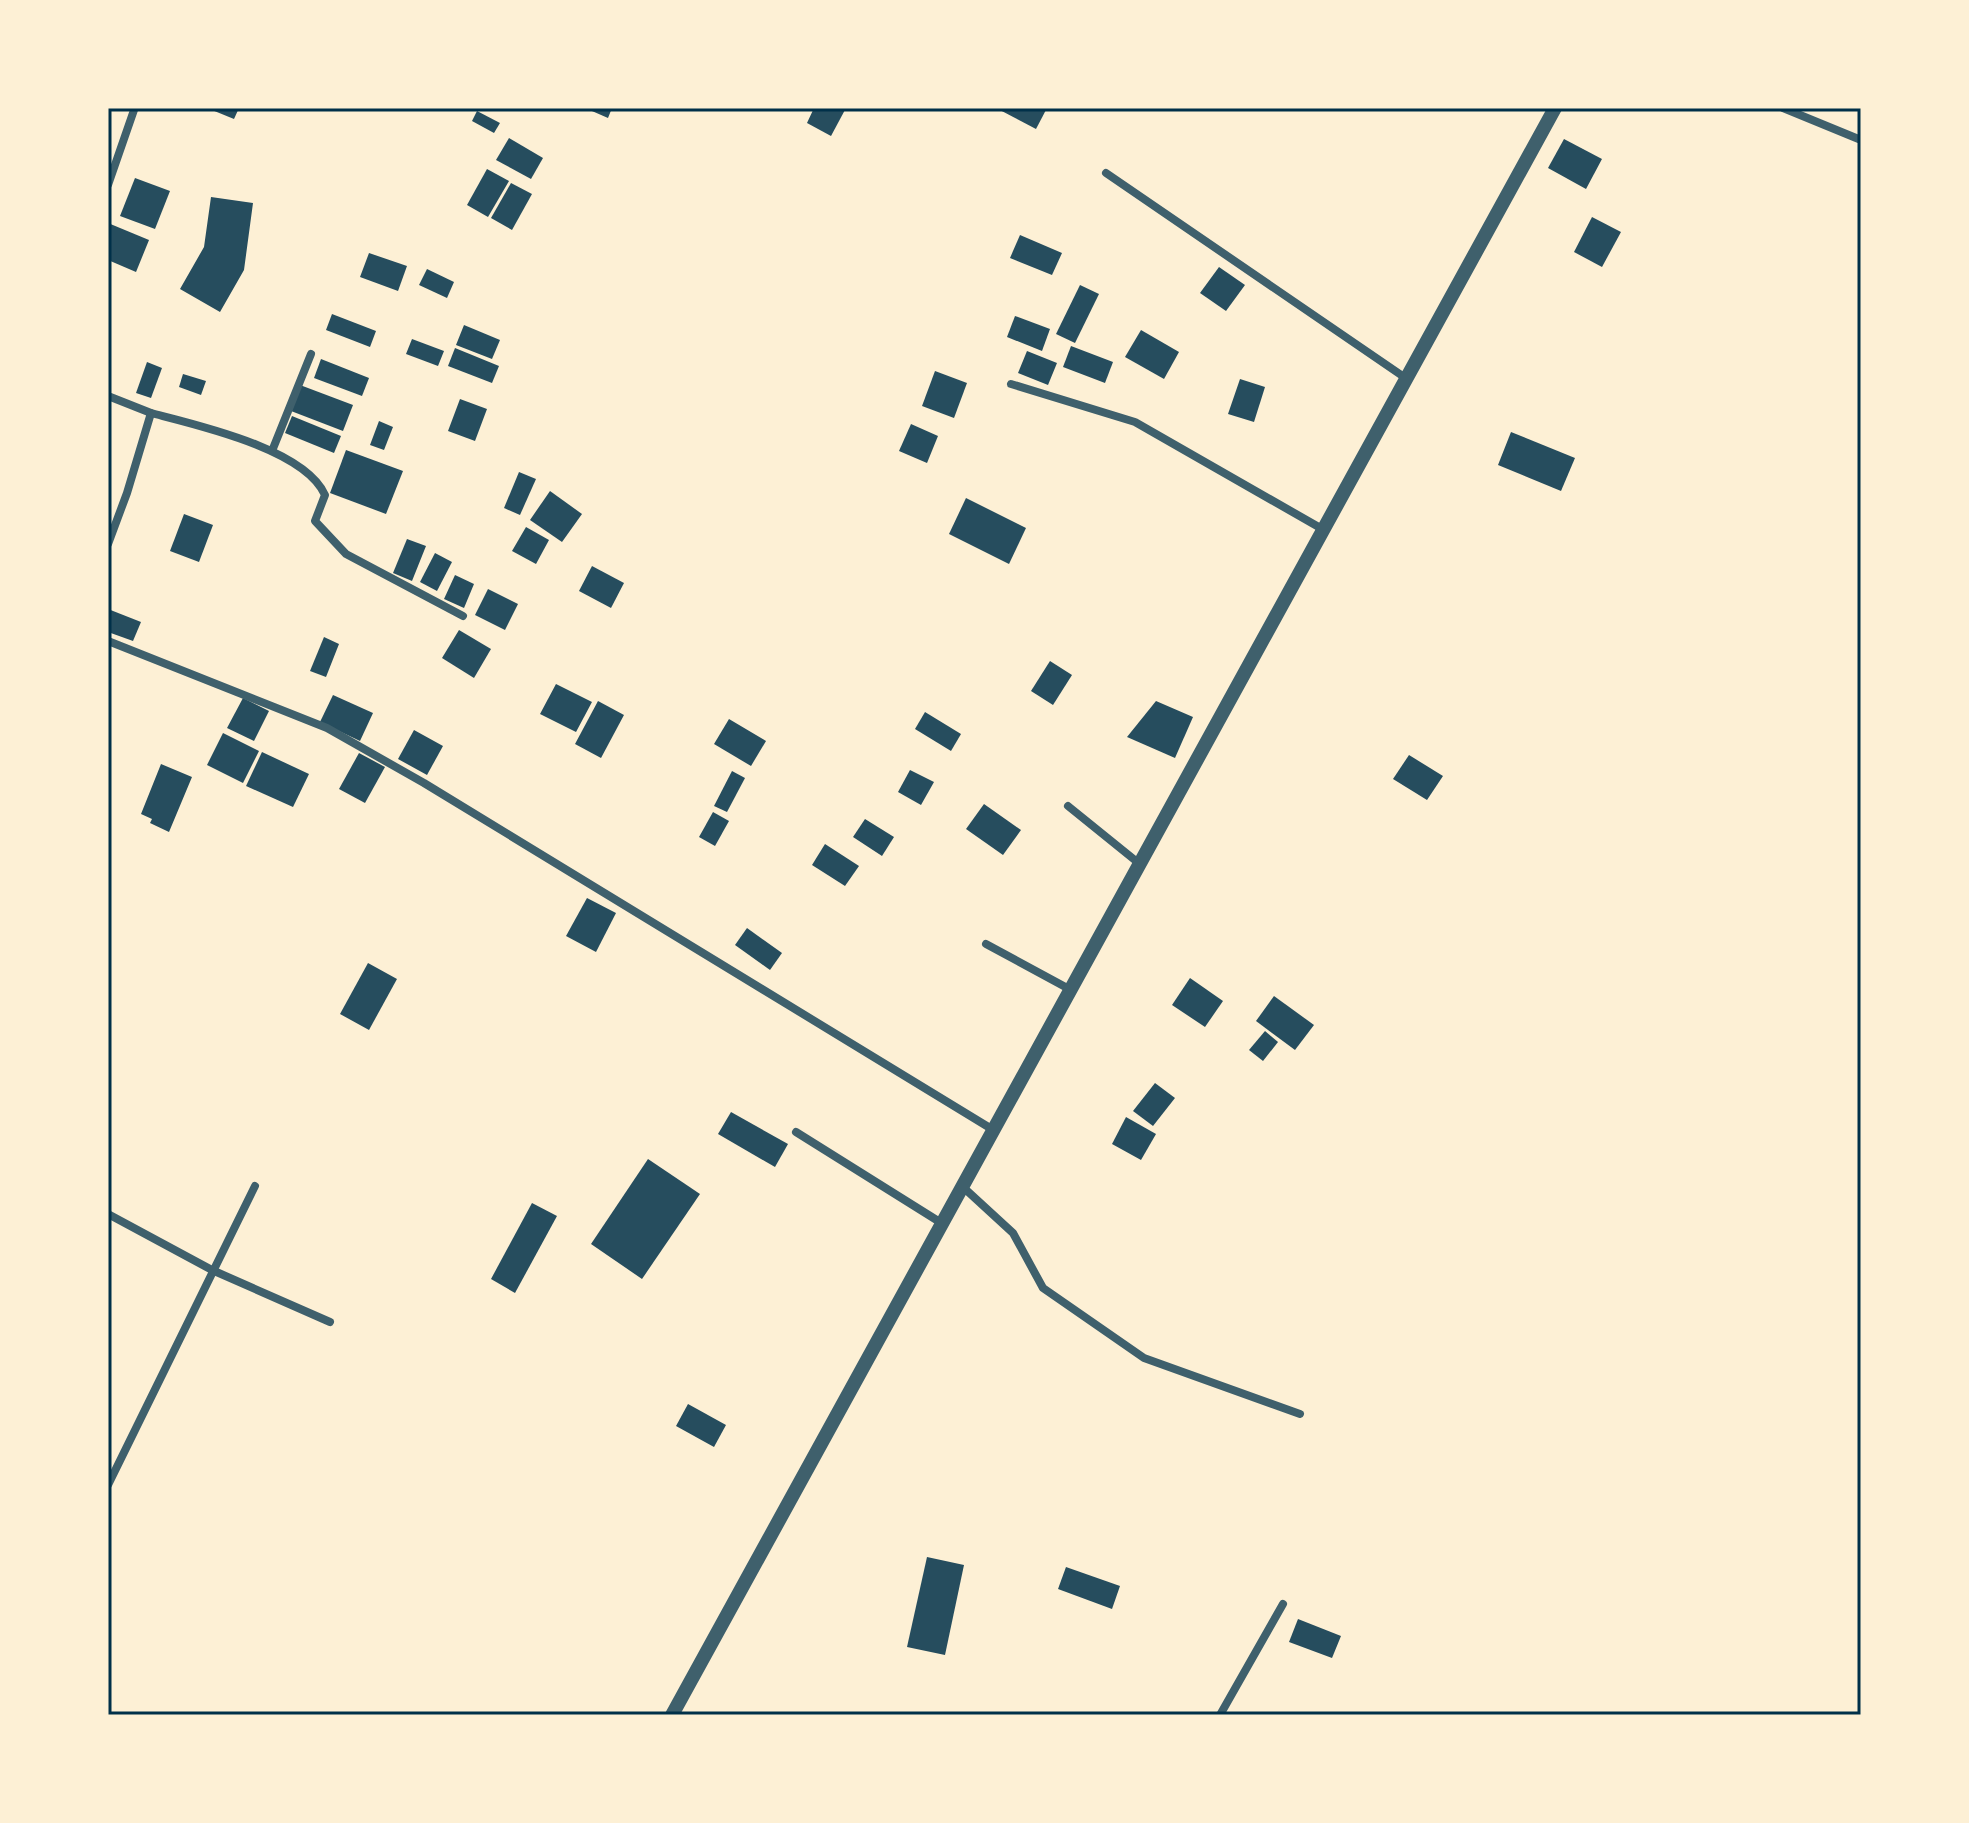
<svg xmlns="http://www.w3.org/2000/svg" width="1969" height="1823" font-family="'Golos Text',sans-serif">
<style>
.building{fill:#264d5e}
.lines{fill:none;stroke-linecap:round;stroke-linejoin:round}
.minor{stroke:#3f606c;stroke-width:8}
.tertiary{stroke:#3f606c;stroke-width:14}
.neatline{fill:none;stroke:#003049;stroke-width:3}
</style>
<rect width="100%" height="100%" fill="#fdf0d5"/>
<g class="building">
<path d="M207 108H239L234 119Z"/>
<path d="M585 108H612L608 118Z"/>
<path d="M814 108H846L831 136 807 123Z"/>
<path d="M996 108H1047L1036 129Z"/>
<path d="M477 111 500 123 494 133 472 121Z"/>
<path d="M509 138 543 158 531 179 496 160Z"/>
<path d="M1564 139 1602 159 1586 189 1548 168Z"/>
<path d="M487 169 509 181 488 217 467 205Z"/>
<path d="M135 178 170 191 155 229 120 216Z"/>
<path d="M511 183 532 194 512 230 491 218Z"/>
<path d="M211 197 253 203 244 270 220 312 180 289 204 247Z"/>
<path d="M1592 217 1621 232 1602 267 1574 252Z"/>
<path d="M108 223 149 240 136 272 108 260Z"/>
<path d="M1020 235 1062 253 1052 275 1010 258Z"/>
<path d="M369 253 407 266 398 291 360 277Z"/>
<path d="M1219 267 1245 285 1226 311 1200 293Z"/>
<path d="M427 269 454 282 447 298 419 285Z"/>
<path d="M1080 285 1099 294 1075 343 1056 334Z"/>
<path d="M332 314 376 331 370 347 326 330Z"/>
<path d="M1015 316 1050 329 1042 351 1007 337Z"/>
<path d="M464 325 500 340 492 359 456 345Z"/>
<path d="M1141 330 1179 352 1164 379 1125 357Z"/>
<path d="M412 339 444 351 438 366 406 354Z"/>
<path d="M1071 346 1113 362 1105 383 1063 367Z"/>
<path d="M455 348 499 366 492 383 448 366Z"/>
<path d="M1027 351 1057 363 1048 385 1018 373Z"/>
<path d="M321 359 369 378 362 396 314 378Z"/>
<path d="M147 362 162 368 151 398 136 393Z"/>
<path d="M935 371 967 383 954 418 922 406Z"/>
<path d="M183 374 206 381 201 395 179 387Z"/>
<path d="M1240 379 1265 387 1254 422 1228 414Z"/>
<path d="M300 385 353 405 343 431 291 411Z"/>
<path d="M460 399 487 409 475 441 448 431Z"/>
<path d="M292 416 341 436 334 453 285 433Z"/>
<path d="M379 421 393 427 384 450 370 445Z"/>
<path d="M911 424 938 436 927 463 899 451Z"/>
<path d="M1511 432 1575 458 1561 491 1498 465Z"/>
<path d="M346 450 403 471 386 514 330 493Z"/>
<path d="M519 472 536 479 520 515 504 508Z"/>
<path d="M550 491 582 514 562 542 530 520Z"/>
<path d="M966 498 1026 528 1009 564 949 534Z"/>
<path d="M184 514 213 525 199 562 170 551Z"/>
<path d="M526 527 549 540 536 564 512 551Z"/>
<path d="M407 539 426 546 412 581 393 573Z"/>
<path d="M435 553 452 562 437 591 420 582Z"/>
<path d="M592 566 624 583 611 608 579 591Z"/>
<path d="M455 575 474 584 464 608 444 599Z"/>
<path d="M488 589 518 604 505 630 475 615Z"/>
<path d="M108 609 141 622 133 641 108 632Z"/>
<path d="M459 630 491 649 474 678 442 658Z"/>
<path d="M324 637 339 644 326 677 310 671Z"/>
<path d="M1050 661 1072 675 1053 705 1031 691Z"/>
<path d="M556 684 592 702 576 732 540 714Z"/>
<path d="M333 695 373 713 360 741 320 722Z"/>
<path d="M243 698 269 711 254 741 227 728Z"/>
<path d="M598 701 624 715 601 758 575 744Z"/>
<path d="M1156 701 1193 717 1175 758 1127 737Z"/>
<path d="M925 712 961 734 951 751 915 729Z"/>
<path d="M729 719 766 741 751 766 714 744Z"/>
<path d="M414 730 443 746 427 775 398 759Z"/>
<path d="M223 733 259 751 243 783 207 765Z"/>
<path d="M262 752 309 774 293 807 246 786Z"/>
<path d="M359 753 385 767 365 803 339 789Z"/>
<path d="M1409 755 1443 776 1427 800 1393 779Z"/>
<path d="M161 764 192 777 169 832 150 823 152 819 141 814Z"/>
<path d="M910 770 934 782 921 805 898 792Z"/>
<path d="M732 771 745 778 727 812 714 806Z"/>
<path d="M984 804 1021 830 1003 855 966 829Z"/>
<path d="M713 812 729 821 715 846 699 837Z"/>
<path d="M865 819 894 837 882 856 853 837Z"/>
<path d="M825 844 859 866 845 886 812 865Z"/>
<path d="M587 898 616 913 596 952 566 936Z"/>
<path d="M747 928 782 953 770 970 735 945Z"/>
<path d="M368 963 397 979 369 1030 340 1014Z"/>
<path d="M1190 978 1223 1001 1205 1027 1172 1005Z"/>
<path d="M1274 996 1314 1025 1295 1050 1256 1021Z"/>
<path d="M1265 1031 1278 1042 1263 1061 1249 1050Z"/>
<path d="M1155 1083 1175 1098 1153 1126 1133 1111Z"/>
<path d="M731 1112 788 1144 775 1167 718 1134Z"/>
<path d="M1126 1117 1156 1134 1141 1160 1112 1144Z"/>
<path d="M648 1159 700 1194 642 1279 591 1244Z"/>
<path d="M532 1203 557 1216 515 1293 491 1279Z"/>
<path d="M688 1404 726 1425 714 1447 676 1426Z"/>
<path d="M927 1557 964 1565 945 1655 907 1647Z"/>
<path d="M1066 1567 1120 1586 1112 1609 1058 1589Z"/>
<path d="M1298 1619 1341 1636 1332 1658 1289 1642Z"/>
</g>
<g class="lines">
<g class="minor">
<path d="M1783 108 1861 140"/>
<path d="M1106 173 1407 379"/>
<path d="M108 185 134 110 132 108"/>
<path d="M1011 384 1135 422 1324 530"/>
<path d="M108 396 151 413 127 493 108 544"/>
<path d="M151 413C197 425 305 449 325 495L315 521 346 554 463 616"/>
<path d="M272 451 311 354"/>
<path d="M108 641 327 728 424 783 995 1131"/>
<path d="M1068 806 1141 865"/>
<path d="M986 944 1071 990"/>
<path d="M796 1132 943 1224"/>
<path d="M964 1188 1013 1233 1043 1288 1144 1358 1300 1414"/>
<path d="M108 1214 212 1270 330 1322"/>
<path d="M108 1485 255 1186"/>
<path d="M1220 1715 1283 1604"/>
</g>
<path class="tertiary" d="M672 1715 1555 108"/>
</g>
<rect width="1969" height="1823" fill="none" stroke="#fdf0d5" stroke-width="220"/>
<rect x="110" y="110" width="1749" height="1603" class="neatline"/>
</svg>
